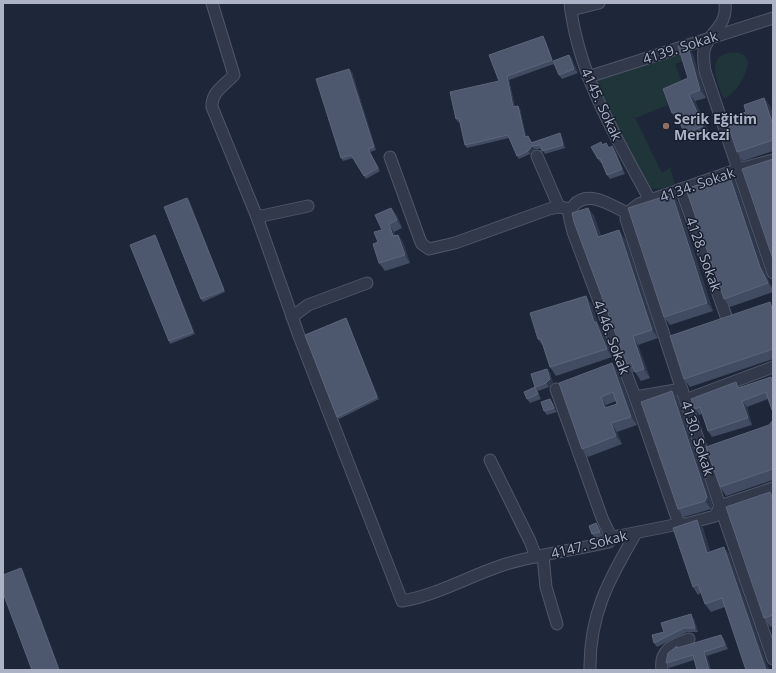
<svg xmlns="http://www.w3.org/2000/svg" width="776" height="673" font-family="'Open Sans',sans-serif">
<style>
.green{fill:#20353a}
.lines{fill:none;stroke-linecap:round;stroke-linejoin:round}
.minor-casing{stroke:#4f5668;stroke-width:13}
.minor{stroke:#32394a;stroke-width:11}
.wall{fill:#414c62;fill-rule:evenodd}
.shaded-wall{fill:#2e384d}
.building{fill:#4d576d;stroke:#5c657b;fill-rule:evenodd}
.education-dot{fill:#8d6e63;stroke:#171e2e;stroke-width:1.5}
.labels{text-anchor:middle;dominant-baseline:central;stroke-width:3;stroke-linejoin:round;paint-order:stroke}
.street-label{font-size:14px;fill:#acb3c7;stroke:#171e2e}
.poi-label{font-size:14px;font-weight:bold;fill:#acb3c7;stroke:#171e2e;text-anchor:start}
</style>
<rect width="100%" height="100%" fill="#1e2739"/>
<g class="green">
<path d="M682 51 685 60 675 64 682 82 663 91 668 105 635 118 662 173 670 168 675 184C664 187 656 192 647 186L597 89 596 84 601 77Z"/>
<path d="M728 53C737 52 745 52 748 63 746 75 737 93 725 98L723 97C718 83 706 58 728 53Z"/>
</g>
<g class="lines">
<defs>
<g id="minor">
<path d="M212 3 234 75C225 85 211 92 212 107L257 217 299 336 402 601C438 595 471 575 506 564 540 554 575 550 609 542L613 537 619 536 679 524H686L715 516 720 506 773 488"/>
<path d="M570 3C578 75 616 137 650 200"/>
<path d="M725 3C728 27 708 32 704 51 703 58 704 64 705 71L773 273"/>
<path d="M571 10 599 3"/>
<path d="M588 77 773 18"/>
<path d="M537 156 559 207"/>
<path d="M390 157 420 240 422 244 429 249 455 243 549 209 559 207 570 209"/>
<path d="M773 160 739 169 639 204 627 213 626 219 720 506 773 659"/>
<path d="M681 189 727 319"/>
<path d="M627 213C612 206 589 189 574 205 572 208 569 210 569 213 569 219 572 226 573 232L635 397 679 524"/>
<path d="M257 217 308 206"/>
<path d="M292 317 308 305 367 283"/>
<path d="M556 389 602 518 609 533 613 537"/>
<path d="M635 397 682 389"/>
<path d="M685 400 773 367"/>
<path d="M490 460 530 541 536 557"/>
<path d="M543 556 546 587 557 624"/>
<path d="M590 670C589 615 609 579 636 533"/>
<path d="M662 670C659 650 673 645 689 639"/>
</g>
</defs>
<use href="#minor" class="minor-casing"/>
<use href="#minor" class="minor"/>
</g>
<g class="wall">
<path d="M545 39 554 64 509 80 515 107 518 106 520 109 526 136H528L532 142 562 137 565 148 545 154 542 149H535L530 154 519 159 517 156 509 138 467 148 465 145 460 122H458L456 119 499 81Z"/>
<path d="M688 47 693 55 706 98 695 101 709 133 690 142 685 134 679 121H678L672 113 688 78Z"/>
<path d="M569 55 572 59 578 73 562 79 559 75Z"/>
<path d="M352 72 376 150 370 152 380 171 366 179 353 158 343 161 341 158Z"/>
<path d="M764 98 770 106 773 115V151L743 161 737 152 746 112Z"/>
<path d="M601 142 603 145 615 150 625 174 610 179 607 175 602 163H601L598 159Z"/>
<path d="M729 174 735 182 766 275 773 289V292L730 307 724 299Z"/>
<path d="M187 198 189 200 225 292 203 302 201 299Z"/>
<path d="M678 202 713 311 670 325 664 317Z"/>
<path d="M391 208 397 216 402 228 394 232 395 235H398L403 242 410 263 385 271 379 263 382 230Z"/>
<path d="M588 208 594 216 601 236 625 239 658 338 638 345 650 378 641 381 635 372H633L627 364Z"/>
<path d="M156 237 195 334 170 344 169 341Z"/>
<path d="M592 305 598 324 602 330 612 357 556 376 550 367 543 346 538 339Z"/>
<path d="M773 307V359L690 387 684 379Z"/>
<path d="M347 321 379 399 339 419 337 417Z"/>
<path d="M612 363 618 371 637 425 617 432 622 444 588 457 582 449ZM616 401 617 404 607 407 606 405Z"/>
<path d="M547 369 550 373 553 383 549 387 538 391 535 387Z"/>
<path d="M773 381V411L768 399 747 407 752 425 712 437 708 431 702 414 699 415 695 409 740 387Z"/>
<path d="M535 387 538 392 541 399 530 403 527 399Z"/>
<path d="M672 391 678 399 712 505 711 509 684 517 678 509Z"/>
<path d="M550 399 553 403 557 412 547 415 544 411Z"/>
<path d="M773 420V480L726 496 720 487Z"/>
<path d="M770 492 773 496V626L770 627 764 618Z"/>
<path d="M697 520 703 528 710 552 730 555 725 607 711 612 705 604 701 593 698 595 693 587Z"/>
<path d="M596 523 599 528 603 536 595 538 592 534Z"/>
<path d="M694 619 698 632H687L657 647 654 643 664 632Z"/>
<path d="M721 635 724 639 728 649 707 656 711 670H697L694 660 669 668 666 663 677 646 678 648Z"/>
</g>
<g class="shaded-wall">
<path d="M543 36 545 39 554 64 552 60Z"/>
<path d="M688 47 693 55 706 98 700 90Z"/>
<path d="M569 55 572 59 578 73 574 69Z"/>
<path d="M349 69 352 72 376 150 374 147Z"/>
<path d="M507 76 509 80 515 110 513 107Z"/>
<path d="M689 94 695 101 709 133 703 126Z"/>
<path d="M764 98 770 106 773 115V125Z"/>
<path d="M518 106 520 109 527 140 525 137Z"/>
<path d="M560 133 562 137 565 148 563 145Z"/>
<path d="M532 146 535 149 530 154 528 151Z"/>
<path d="M612 146 615 150 625 174 622 169Z"/>
<path d="M729 174 735 182 766 275 773 290 768 283 760 267Z"/>
<path d="M672 194 678 202 713 311 707 303Z"/>
<path d="M187 198 189 200 225 292 224 290Z"/>
<path d="M391 208 397 216 402 228 397 220Z"/>
<path d="M588 208 594 216 604 246 598 237Z"/>
<path d="M389 224 394 232 398 244 393 236Z"/>
<path d="M619 230 625 239 658 338 652 330Z"/>
<path d="M155 235 156 237 195 334 193 332Z"/>
<path d="M398 235 403 242 410 263 405 255Z"/>
<path d="M586 296 592 305 598 324 602 330 612 357 607 349 594 322Z"/>
<path d="M346 318 347 321 379 399 377 397Z"/>
<path d="M633 336 638 345 650 378 644 369Z"/>
<path d="M612 363 618 371 637 425 631 417Z"/>
<path d="M547 369 550 373 553 383 549 387 546 383Z"/>
<path d="M535 387 538 392 541 399 538 394Z"/>
<path d="M672 391 678 399 712 505 711 509 705 501Z"/>
<path d="M601 397 606 405 611 416 605 408Z"/>
<path d="M550 399 553 403 557 412 554 408Z"/>
<path d="M742 401 747 407 752 425 748 418Z"/>
<path d="M611 423 617 432 622 444 616 436Z"/>
<path d="M697 520 703 528 713 561 707 553Z"/>
<path d="M596 523 599 528 603 536 600 532Z"/>
<path d="M724 547 730 555 769 670H766Z"/>
<path d="M21 568 23 570 60 670H59Z"/>
<path d="M691 614 694 619 698 632 695 628Z"/>
<path d="M721 635 724 639 728 649 725 645Z"/>
<path d="M704 652 707 656 711 670H709Z"/>
</g>
<g class="building">
<path d="M543 36 552 60 507 76 513 107 518 106 525 137 528 136 531 143 560 133 563 145 542 151 541 145 532 146 528 151 517 156 508 135 465 145 459 118 456 119 450 92 499 81 489 55Z"/>
<path d="M684 44 688 47 700 90 689 94 703 126 685 134 675 112 672 113 663 89 688 78 678 46Z"/>
<path d="M569 55 574 69 559 75 553 61Z"/>
<path d="M349 69 374 147 368 149 378 168 364 176 351 155 341 158 316 79Z"/>
<path d="M764 98 773 125V140L737 152 726 119 746 112 744 105Z"/>
<path d="M601 142 602 145 606 143 609 148 612 146 622 169 607 175 600 158 598 159 591 147Z"/>
<path d="M773 159V259L742 169Z"/>
<path d="M729 174 760 267 768 283 724 299 686 189Z"/>
<path d="M672 194 707 303 664 317 628 208Z"/>
<path d="M187 198 224 290 201 299 164 207Z"/>
<path d="M391 208 397 220 389 224 393 236 398 235 405 255 379 263 373 244 378 242 374 232 382 230 375 215Z"/>
<path d="M588 208 598 237 619 230 652 330 633 336 644 369 635 372 631 362 627 364 574 222 572 213Z"/>
<path d="M155 235 193 332 169 341 130 245Z"/>
<path d="M586 296 594 322H596L607 349 550 367 541 339H538L530 313Z"/>
<path d="M770 302 773 311V349L684 379 670 336Z"/>
<path d="M346 318 377 397 337 417 305 335Z"/>
<path d="M612 363 631 417 611 423 616 436 582 449 559 383ZM613 392 617 404 605 408 601 397Z"/>
<path d="M547 369 550 379 546 383 535 387 531 374Z"/>
<path d="M771 377 773 384V409L772 410 766 392 742 401 748 418 708 431 700 407 695 409 691 399 736 382 738 388Z"/>
<path d="M535 387 538 394 527 399 524 392Z"/>
<path d="M672 391 707 497 705 501 678 509 641 402Z"/>
<path d="M550 399 554 408 544 411 541 402Z"/>
<path d="M773 420V469L720 487 706 447 769 425Z"/>
<path d="M770 492 773 500V615L764 618 726 507Z"/>
<path d="M697 520 707 553 724 547 766 670H746L722 598 705 604 698 584 693 587 673 528Z"/>
<path d="M596 523 600 532 592 534 589 526Z"/>
<path d="M21 568 59 670H32L3 593V575Z"/>
<path d="M691 614 695 628H684L654 643 652 635 664 632 661 623Z"/>
<path d="M721 635 725 645 704 652 709 670H697L693 655 666 663 668 653 677 646V648Z"/>
</g>
<circle class="education-dot" cx="666" cy="126" r="4"/>
<g class="labels">
<g class="street-label">
<text transform="translate(680 47) rotate(-18)">4139. Sokak</text>
<text transform="translate(602 104) rotate(65)">4145. Sokak</text>
<text transform="translate(697 184) rotate(-19)">4134. Sokak</text>
<text transform="translate(704 254) rotate(70)">4128. Sokak</text>
<text transform="translate(612 337) rotate(69)">4146. Sokak</text>
<text transform="translate(698 438) rotate(72)">4130. Sokak</text>
<text transform="translate(589 544) rotate(-14)">4147. Sokak</text>
</g>
<g class="poi-label">
<text x="674" y="118">Serik Eğitim<tspan x="674" dy="16">Merkezi</tspan></text>
</g>
</g>
<rect width="776" height="673" fill="none" stroke="#acb3c7" stroke-width="8"/>
</svg>
